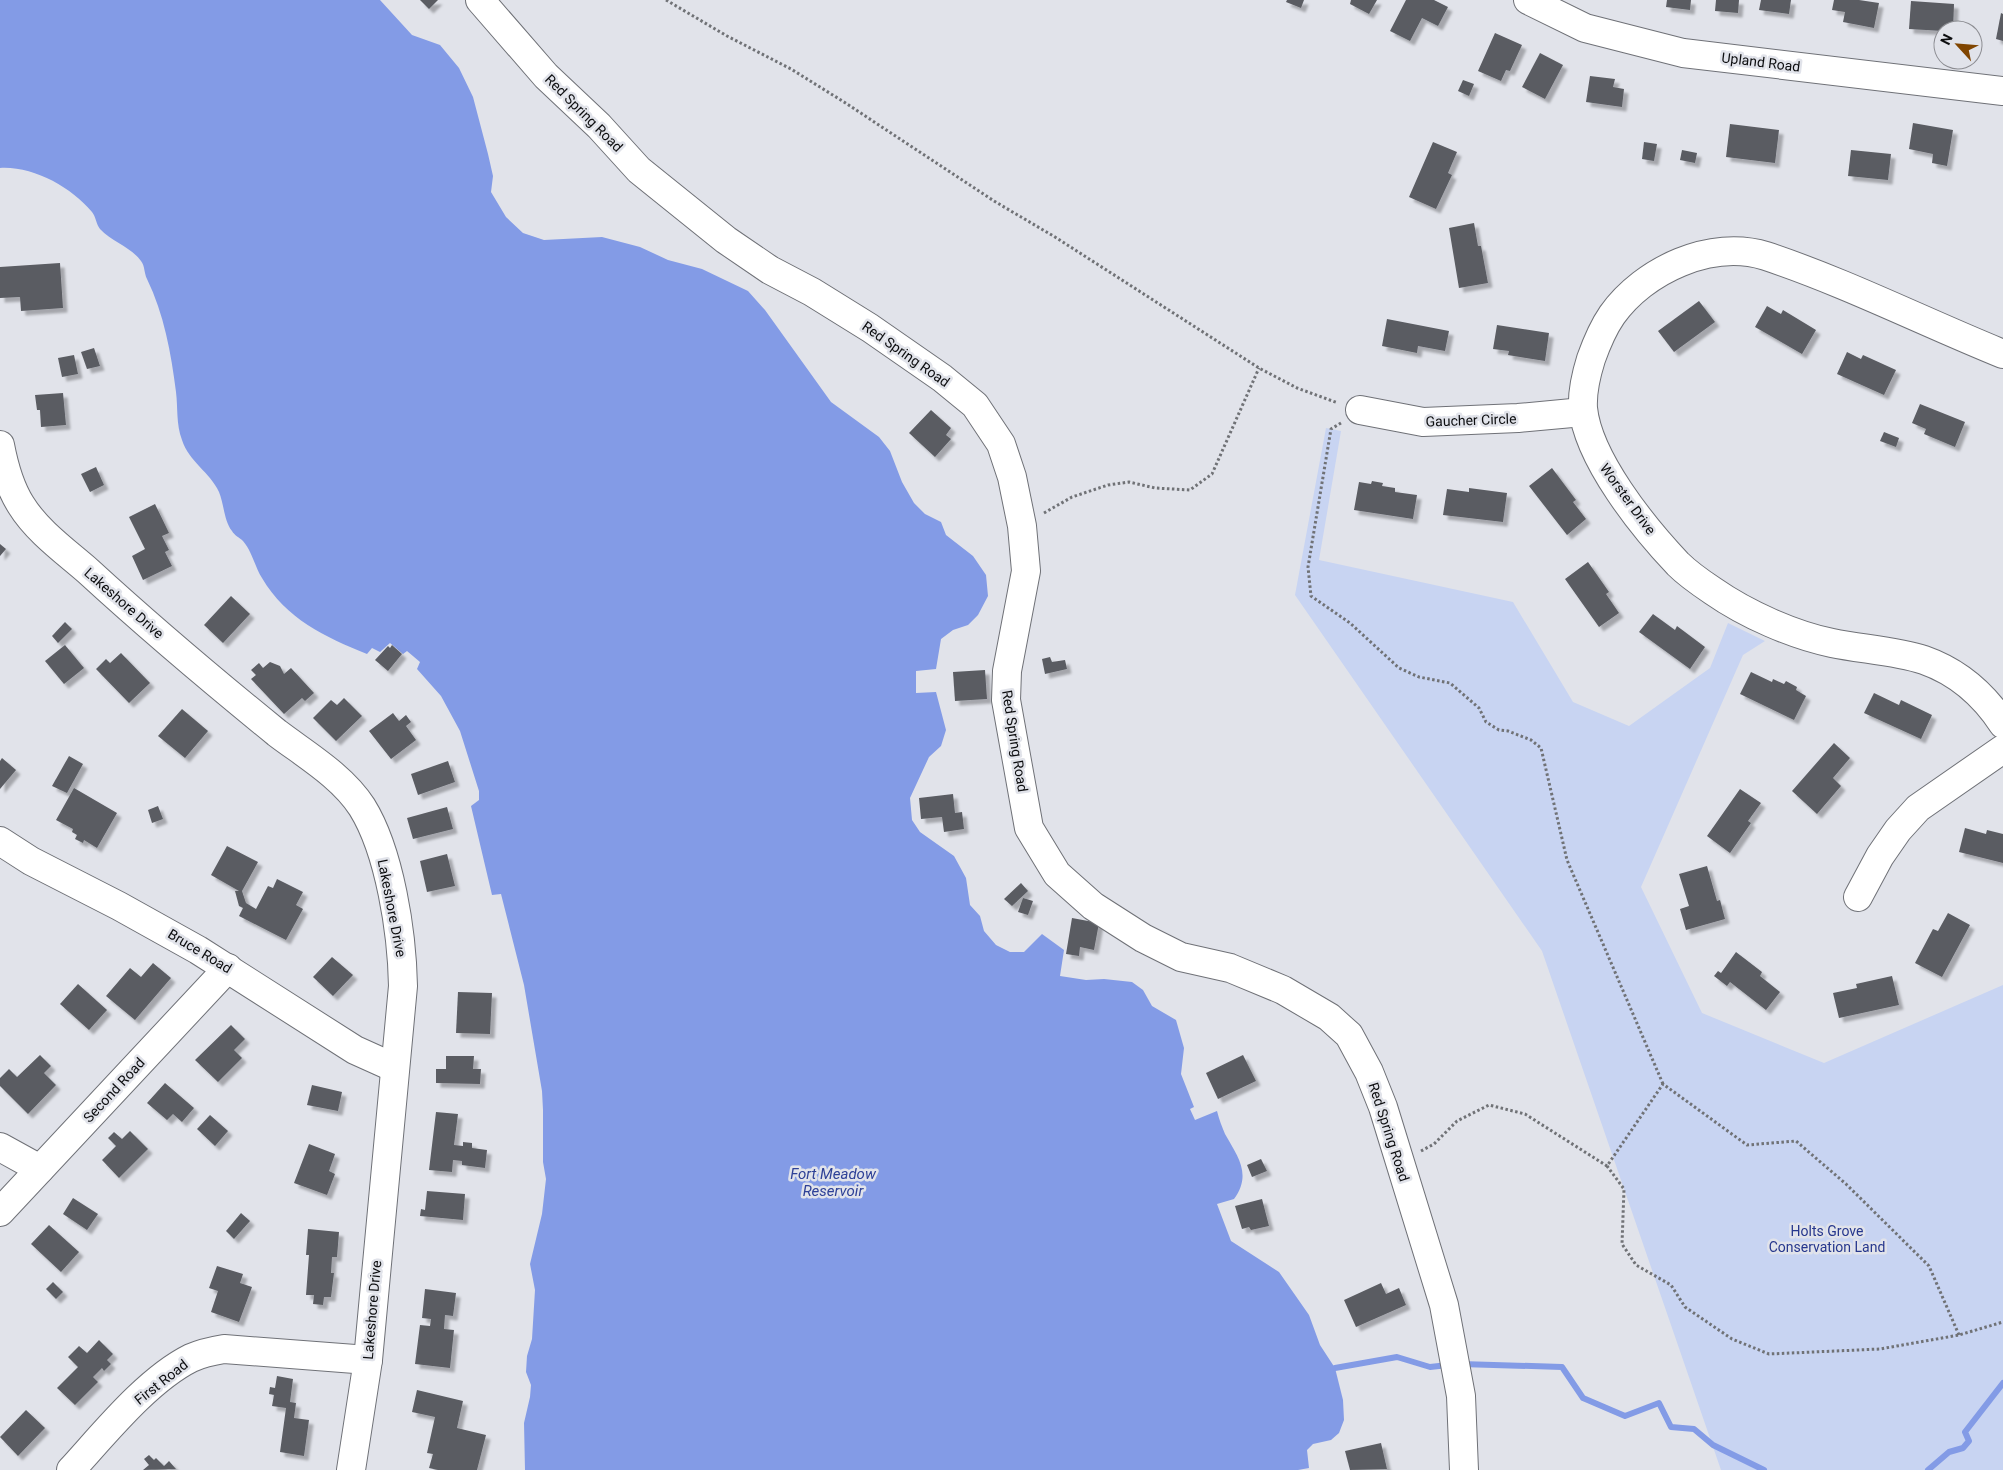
<svg xmlns="http://www.w3.org/2000/svg" width="2003" height="1470" font-family="Roboto,sans-serif">
<style>
.green{fill:#c8d4f2}
.water{fill:#839be6}
.lines{fill:none;stroke-linecap:round;stroke-linejoin:round}
.stream{stroke:#839be6;stroke-width:6}
.building{fill:#5a5c62;filter:url(#shadow)}
.minor-casing{stroke:#6f7177;stroke-width:30}
.path{stroke:#707276;stroke-width:3;stroke-dasharray:2.5 2.5;stroke-linecap:butt}
.minor{stroke:#fff;stroke-width:28}
.labels{text-anchor:middle;dominant-baseline:central;stroke-width:5;stroke-linejoin:round;paint-order:stroke}
.street-label{font-size:14px;fill:#0c0d0f;stroke:#e1e3ea}
.park-label{font-size:14px;fill:#26378d;stroke:#e1e3ea}
.water-label{font-size:15px;font-style:italic;fill:#2e4197;stroke:#e1e3ea}
</style>
<defs>
<filter id="shadow"><feDropShadow dx="4.5" dy="4.5" stdDeviation="1" flood-color="#0004"/></filter>
</defs>
<rect width="100%" height="100%" fill="#e1e3ea"/>
<path class="green" d="M1326 428 1341 431 1319 560 1513 602 1573 702 1629 726 1710 668 1728 623 1765 641 1743 655 1641 887 1702 1013 1824 1063 2003 985V1470H1721L1542 951 1295 595Z"/>
<path class="water" d="M0 0H380L412 35 440 45 459 68 473 97 488 154 493 176 491 192 506 217 523 233 544 240 602 237 640 247 668 260 702 269 748 291 765 310 831 402 879 437 890 451 902 482 914 503 925 514 941 522 946 535 973 556 986 575 988 596 978 615 968 625 953 630 941 639 936 669 916 671V693L936 692 946 730 941 746 929 757 910 798 912 820 920 832 954 856 966 878 970 905 980 916 984 931 996 945 1010 952H1024L1042 934 1064 950 1060 976 1086 980 1104 979 1132 982 1143 990 1152 1006 1176 1020 1184 1048 1181 1074 1194 1107 1190 1109 1195 1120 1217 1111C1219 1119 1222 1127 1225 1134 1238 1157 1252 1174 1234 1199L1217 1204 1231 1241 1279 1272 1309 1315 1320 1345 1335 1368 1343 1400 1344 1420 1339 1433 1331 1440 1313 1444 1307 1450 1309 1468 1298 1470H525L524 1423 530 1397 531 1385 526 1372 527 1356 532 1339 535 1290 530 1264 542 1214 546 1179 543 1162V1110L542 1091 524 985 501 894 492 895 471 806 479 800V791L460 731 441 696 417 669 420 662 407 651 403 654 390 643 380 652 372 648 367 654C325 637 286 619 262 578 255 567 252 551 243 541 240 538 234 535 232 531 224 521 224 504 219 492 210 472 189 462 182 440 176 424 178 408 176 392 171 353 164 314 147 279 144 273 145 266 141 261 131 247 112 242 100 229 96 224 96 217 92 212 71 187 33 166 0 168Z"/>
<g class="lines">
<g class="stream">
<path d="M1461 1364 1562 1367 1583 1398 1625 1416 1659 1403 1671 1427 1694 1429 1713 1445 1764 1470"/>
<path d="M1335 1368 1397 1357 1430 1367 1448 1365"/>
<path d="M1928 1470 1949 1452 1963 1448 1969 1441 1965 1432 2003 1383"/>
</g>
</g>
<g class="building">
<path d="M420 0H438L429 9Z"/>
<path d="M1287 0H1304L1301 8 1286 2Z"/>
<path d="M1351 0H1377L1369 14 1350 4Z"/>
<path d="M1406 0H1434L1448 7 1438 26 1422 18 1410 41 1390 31Z"/>
<path d="M1667 0H1691L1690 10 1666 7Z"/>
<path d="M1716 0H1739L1738 13 1715 11Z"/>
<path d="M1761 0H1791L1789 14 1759 10Z"/>
<path d="M1834 0H1859L1879 3 1874 28 1843 22 1845 12 1832 10Z"/>
<path d="M1911 1 1954 4 1953 30 1943 31 1909 29Z"/>
<path d="M2001 13 2003 14V41L1996 39Z"/>
<path d="M1495 33 1522 45 1510 71 1506 70 1501 81 1478 71Z"/>
<path d="M1540 53 1563 65 1545 99 1522 87Z"/>
<path d="M1590 76 1615 79 1613 87 1624 89 1622 107 1586 102Z"/>
<path d="M1463 80 1474 84 1469 96 1458 91Z"/>
<path d="M1913 123 1953 130 1947 166 1932 163 1933 154 1909 149Z"/>
<path d="M1730 124 1779 130 1775 163 1726 157Z"/>
<path d="M1433 142 1457 152 1448 173 1452 175 1436 209 1409 197Z"/>
<path d="M1644 142 1657 144 1654 161 1642 159Z"/>
<path d="M1682 150 1697 153 1695 163 1680 160Z"/>
<path d="M1851 150 1891 154 1888 180 1848 176Z"/>
<path d="M1474 223 1478 246H1481L1488 283 1459 288 1449 228Z"/>
<path d="M60 263 63 308 21 311 20 297 0 298V267Z"/>
<path d="M1699 301 1715 322 1674 352 1658 331Z"/>
<path d="M1767 306 1781 314 1783 310 1816 330 1802 354 1755 327Z"/>
<path d="M1387 319 1449 331 1445 351 1418 346 1417 353 1382 346Z"/>
<path d="M1497 325 1549 333 1545 361 1508 355 1509 351 1493 349Z"/>
<path d="M94 348 100 366 87 369 81 352Z"/>
<path d="M1847 352 1861 359 1863 355 1896 370 1884 395 1837 374Z"/>
<path d="M74 355 78 374 62 377 58 358Z"/>
<path d="M63 393 66 425 41 427 40 410H37L35 395Z"/>
<path d="M1920 404 1965 422 1955 447 1924 434 1926 429 1912 423Z"/>
<path d="M931 410 951 428 946 435 951 439 935 457 909 433Z"/>
<path d="M1884 432 1899 438 1896 447 1880 441Z"/>
<path d="M96 467 104 485 90 492 81 474Z"/>
<path d="M1552 468 1576 500 1573 502 1586 519 1567 535 1529 486Z"/>
<path d="M1372 481 1383 483 1382 486 1395 488V492L1417 495 1413 519 1354 510 1359 482 1371 484Z"/>
<path d="M1469 488 1507 493 1503 522 1443 515 1447 489 1469 492Z"/>
<path d="M155 504 169 533 162 536 169 550 165 552 172 566 143 580 132 556 145 549 129 517Z"/>
<path d="M0 544 6 549 0 556Z"/>
<path d="M1588 562 1609 592 1606 594 1619 613 1599 627 1565 579Z"/>
<path d="M231 596 250 614 223 643 204 625Z"/>
<path d="M1653 614 1675 630 1677 626 1705 647 1690 669 1639 632Z"/>
<path d="M65 622 72 629 58 643 52 636Z"/>
<path d="M65 645 84 668 64 684 45 661Z"/>
<path d="M392 645 402 654 388 671 375 660 388 646 390 648Z"/>
<path d="M121 653 150 683 129 703 96 669 106 659 110 663Z"/>
<path d="M1050 657 1052 662 1065 660 1067 669 1045 674 1042 659Z"/>
<path d="M270 662 280 666 284 674 291 668 314 693 305 701 302 698 284 714 251 679 256 675 251 670 259 663 263 668Z"/>
<path d="M985 670 987 699 955 701 953 672Z"/>
<path d="M1751 672 1772 682 1773 679 1784 684 1786 681 1797 687 1796 690 1806 696 1794 720 1740 694Z"/>
<path d="M1874 693 1899 705 1901 700 1932 715 1921 739 1864 713Z"/>
<path d="M344 698 362 716 336 741 313 718 331 700 337 705Z"/>
<path d="M182 709 208 731 185 758 158 736Z"/>
<path d="M393 713 399 721 406 715 411 722 406 726 416 740 391 759 369 731Z"/>
<path d="M1834 743 1850 758 1833 778 1841 786 1817 814 1792 791Z"/>
<path d="M69 756 83 764 67 793 52 786Z"/>
<path d="M2 758 16 770 0 789V761Z"/>
<path d="M448 761 455 782 418 795 411 774Z"/>
<path d="M74 788 117 813 97 848 84 840 83 843 75 839 77 835 72 832 73 829 56 820Z"/>
<path d="M1740 789 1761 803 1748 821 1751 823 1730 853 1707 836Z"/>
<path d="M953 794 955 813 962 812 964 829 944 832 942 817 921 819 919 798Z"/>
<path d="M158 806 163 819 152 823 148 810Z"/>
<path d="M447 807 453 829 413 839 407 818Z"/>
<path d="M1965 828 1986 834 1987 830 2003 834V863L1959 852Z"/>
<path d="M227 846 258 862 242 891 246 903 256 909 268 886 273 888 277 879 303 892 296 905 303 909 286 940 239 916 243 908 239 906 235 891H239L211 875Z"/>
<path d="M447 854 455 886 427 892 420 861Z"/>
<path d="M1707 866 1717 901 1720 900 1725 919 1686 930 1680 909 1689 906 1679 874Z"/>
<path d="M1021 883 1028 891 1012 906 1004 899Z"/>
<path d="M1023 898 1033 901 1028 915 1018 912Z"/>
<path d="M1948 913 1970 925 1942 977 1915 963 1933 929 1938 931Z"/>
<path d="M1072 918 1099 923 1094 950 1080 947 1079 956 1066 954Z"/>
<path d="M1736 952 1762 972 1760 976 1780 992 1766 1010 1730 982 1727 986 1714 976 1718 971 1721 973Z"/>
<path d="M332 957 353 975 333 996 313 977Z"/>
<path d="M153 963 171 978 135 1020 106 996 130 968 141 977Z"/>
<path d="M1892 976 1899 1005 1839 1018 1833 993 1857 988 1856 984Z"/>
<path d="M78 984 107 1010 89 1030 60 1004Z"/>
<path d="M458 992 492 993 490 1034 456 1033Z"/>
<path d="M231 1025 245 1039 234 1050 242 1058 218 1082 195 1060Z"/>
<path d="M40 1055 51 1066 44 1073 56 1085 28 1114 0 1086V1078L9 1069 17 1077Z"/>
<path d="M1243 1055 1256 1081 1218 1099 1206 1073Z"/>
<path d="M446 1056H474L473 1069H481L480 1084 436 1083V1069H446Z"/>
<path d="M165 1083 194 1108 182 1122 173 1114 167 1120 147 1103Z"/>
<path d="M312 1085 342 1092 338 1111 307 1105Z"/>
<path d="M436 1112 458 1114 454 1145 463 1146V1142L472 1143V1148L487 1150 485 1168 462 1165V1161L453 1160 452 1172 429 1170Z"/>
<path d="M210 1115 228 1131 215 1146 197 1129Z"/>
<path d="M130 1131 148 1149 119 1178 102 1160 116 1146 108 1138 114 1132 122 1139Z"/>
<path d="M309 1144 335 1154 329 1171 335 1174 327 1195 294 1183Z"/>
<path d="M1261 1159 1267 1171 1252 1177 1247 1165Z"/>
<path d="M427 1191 465 1194 463 1220 420 1216 421 1209 425 1210Z"/>
<path d="M73 1198 98 1214 87 1230 63 1214Z"/>
<path d="M1262 1199 1269 1226 1251 1230 1249 1227 1242 1229 1235 1206Z"/>
<path d="M241 1213 250 1221 234 1239 226 1231Z"/>
<path d="M49 1225 79 1252 61 1272 31 1244Z"/>
<path d="M308 1229 339 1232 337 1257H332L331 1273H334L331 1297H324L323 1305 313 1304 314 1295H306L309 1255H306Z"/>
<path d="M217 1266 243 1274 240 1283 252 1287 239 1322 211 1312 218 1291 209 1288Z"/>
<path d="M53 1282 63 1292 56 1299 46 1289Z"/>
<path d="M1381 1283 1386 1294 1399 1288 1406 1305 1356 1327 1344 1300Z"/>
<path d="M425 1289 456 1293 453 1316 445 1315 444 1329 454 1330 450 1368 415 1364 420 1325 430 1326 431 1319 422 1318Z"/>
<path d="M99 1340 113 1354 107 1360 111 1364 104 1371 102 1368 93 1377 98 1382 75 1405 57 1388 78 1367 68 1357 79 1346 87 1353Z"/>
<path d="M277 1376 293 1379 290 1402 296 1403 294 1418 309 1420 304 1456 280 1452 286 1408 272 1406 274 1395 269 1394 270 1387 275 1388Z"/>
<path d="M417 1390 463 1401 457 1428 486 1435 477 1470H438L429 1468 433 1454 427 1453 435 1417 412 1412Z"/>
<path d="M26 1410 45 1428 18 1456 0 1437Z"/>
<path d="M1381 1443 1387 1469 1350 1470 1345 1451Z"/>
<path d="M149 1455 154 1460 156 1458 164 1466 169 1461 176 1469 143 1470 149 1465 144 1459Z"/>
</g>
<g class="lines">
<defs>
<g id="minor">
<path d="M480 0 546 76 599 126 639 170 726 240 770 270 812 292 870 328 942 378 975 405 1001 444 1012 477 1022 526 1026 571 1007 671 1006 700 1029 828 1057 874 1093 906 1143 938 1181 957 1230 968 1283 990 1329 1017 1349 1035 1369 1072 1383 1107 1444 1305 1461 1396 1464 1470"/>
<path d="M1528 0 1585 28 1683 53 2003 91"/>
<path d="M2003 354C1924 322 1847 283 1766 256 1711 239 1644 270 1612 315 1603 328 1596 345 1591 359 1586 375 1582 391 1583 408 1588 459 1643 527 1678 564 1688 574 1701 583 1713 591 1746 614 1793 635 1832 643 1861 649 1897 651 1924 660 1958 672 1984 695 2003 724"/>
<path d="M1360 410 1423 422 1518 418 1583 412"/>
<path d="M0 445C4 466 9 486 21 505 37 531 65 551 88 571 149 627 213 681 277 733 306 755 342 776 362 807 390 852 402 933 403 986L368 1360 351 1470"/>
<path d="M0 841 31 861 119 906 198 950 355 1050 395 1068"/>
<path d="M1858 897 1880 856 1898 830 1918 808 2003 749"/>
<path d="M0 1147 40 1169"/>
<path d="M0 1212 228 968"/>
<path d="M71 1470C104 1434 147 1380 191 1358 202 1353 212 1351 224 1349L368 1360"/>
</g>
</defs>
<use href="#minor" class="minor-casing"/>
<g class="path">
<path d="M666 0 727 36 791 69 844 102 994 201 1055 237 1259 368 1297 388 1338 403"/>
<path d="M1341 423 1331 429 1308 567 1311 596 1350 623 1399 668 1419 677 1450 683 1479 708 1486 722 1499 730 1508 731 1531 740 1541 748 1567 860 1663 1084"/>
<path d="M1044 513 1072 497 1108 485 1129 482 1155 488 1190 490 1212 474 1259 368"/>
<path d="M1421 1151 1434 1144 1457 1121 1489 1105 1525 1114 1607 1166"/>
<path d="M1959 1335 1929 1266 1846 1184 1796 1141 1747 1145 1663 1084 1607 1166 1624 1189 1622 1244 1636 1265 1671 1285 1685 1307 1732 1339 1769 1354 1880 1349 1959 1335 2003 1322"/>
</g>
<use href="#minor" class="minor"/>
</g>
<g class="labels">
<g class="street-label">
<text transform="translate(1761 62) rotate(7)">Upland Road</text>
<text transform="translate(584 113) rotate(45)">Red Spring Road</text>
<text transform="translate(906 354) rotate(35)">Red Spring Road</text>
<text transform="translate(1471 420) rotate(-2)">Gaucher Circle</text>
<text transform="translate(1628 499) rotate(54)">Worster Drive</text>
<text transform="translate(124 603) rotate(41)">Lakeshore Drive</text>
<text transform="translate(1015 741) rotate(81)">Red Spring Road</text>
<text transform="translate(392 908) rotate(79)">Lakeshore Drive</text>
<text transform="translate(200 951) rotate(31)">Bruce Road</text>
<text transform="translate(114 1090) rotate(-47)">Second Road</text>
<text transform="translate(1389 1132) rotate(72)">Red Spring Road</text>
<text transform="translate(372 1310) rotate(-85)">Lakeshore Drive</text>
<text transform="translate(161 1382) rotate(-38)">First Road</text>
</g>
<g class="park-label">
<text x="1827" y="1231">Holts Grove<tspan x="1827" dy="16">Conservation Land</tspan></text>
</g>
<g class="water-label">
<text x="833" y="1174">Fort Meadow<tspan x="833" dy="17">Reservoir</tspan></text>
</g>
</g>
<g transform="translate(1958 45) rotate(296)"><circle r="24" fill="#e1e3ea" stroke="#8c8d92"/>
<path d="M0-4L9 19L0 12L-9 19Z" fill="#804500"/>
<text y="-8" font-size="14" font-weight="bold" text-anchor="middle" fill="#0c0d0f">N</text>
</g>
</svg>
